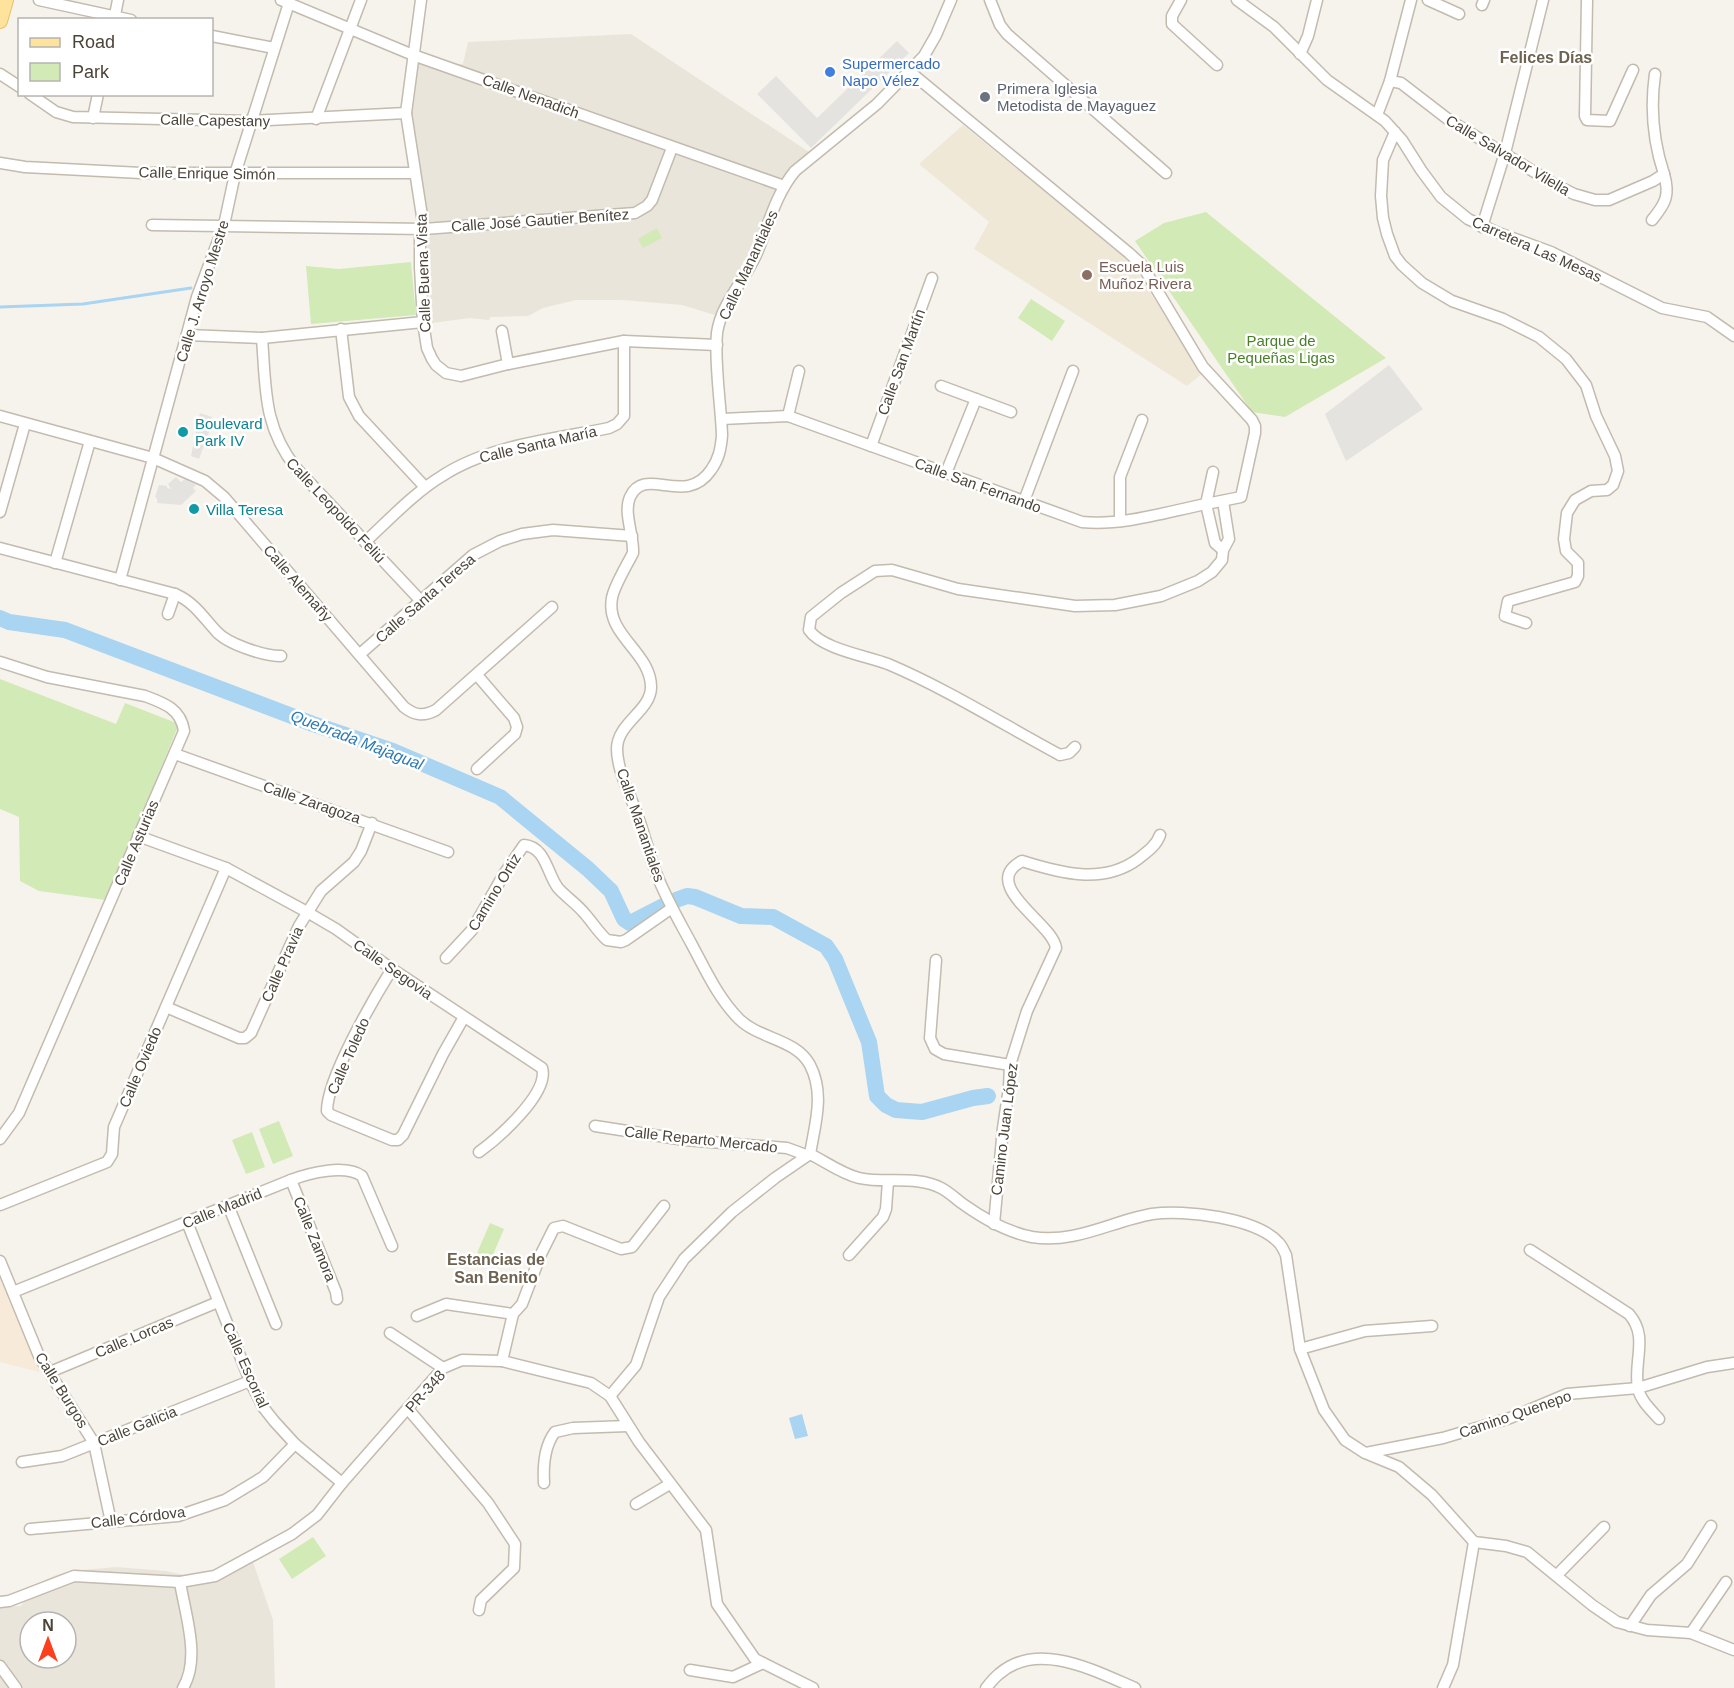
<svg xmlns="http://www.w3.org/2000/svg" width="1734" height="1688" font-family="Helvetica,sans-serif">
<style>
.residential{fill:#eae5da;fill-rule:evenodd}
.commercial{fill:#f7ead8}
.education{fill:#efe8d6}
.green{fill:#d2eab5}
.parking{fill:#e5e3e0}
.water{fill:#a9d4f2}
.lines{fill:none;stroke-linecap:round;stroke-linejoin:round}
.stream{stroke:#a9d4f2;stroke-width:3}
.river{stroke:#a9d4f2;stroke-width:16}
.minor-casing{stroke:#c2bbae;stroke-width:13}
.major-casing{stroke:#e6c16a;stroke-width:16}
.minor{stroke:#fff;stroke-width:10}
.major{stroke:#ffe39c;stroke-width:14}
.shop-dot{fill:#3f7fe0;stroke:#fff;stroke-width:2}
.worship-dot{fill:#6b7280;stroke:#fff;stroke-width:2}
.education-dot{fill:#8d6e63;stroke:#fff;stroke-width:2}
.culture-dot{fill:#0f9aa8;stroke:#fff;stroke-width:2}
.labels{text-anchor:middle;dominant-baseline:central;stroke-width:5;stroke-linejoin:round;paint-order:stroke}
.shop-label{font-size:15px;fill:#366cbe;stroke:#fff;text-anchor:start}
.worship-label{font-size:15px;fill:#5b616d;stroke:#fff;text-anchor:start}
.street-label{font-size:15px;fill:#4b4439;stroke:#fff}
.education-label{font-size:15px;fill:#785e54;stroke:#fff;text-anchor:start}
.park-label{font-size:15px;fill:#4a7f2a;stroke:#fff}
.culture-label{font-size:15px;fill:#0d838f;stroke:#fff;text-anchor:start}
.neighbourhood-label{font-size:16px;font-weight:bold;fill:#6e6250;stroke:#fff}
.water-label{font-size:16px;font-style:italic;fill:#2e7ab2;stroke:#fff}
</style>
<rect width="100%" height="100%" fill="#f6f3ec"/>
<g class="residential">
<path d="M631 34 809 152 783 176 748 261 744 260 718 316 682 305 622 300H576L543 308 528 316 490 317 489 320 470 318 432 323 426 236 411 112 417 63 463 64 468 42Z"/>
<path d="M251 1556 273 1620 275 1688H0V1607L21 1606 36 1586 45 1580 56 1575 72 1571 116 1567 166 1571 192 1577 204 1576ZM30 1622H66V1658H30Z"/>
</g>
<path class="commercial" d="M0 1277 40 1370 39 1372 0 1362Z"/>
<path class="education" d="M963 125 1131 262 1195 364 1203 373 1187 386 974 249 989 222 919 164Z"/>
<g class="green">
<path d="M1206 212 1386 358 1285 417 1252 412 1135 241 1164 223Z"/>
<path d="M657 228 662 238 643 248 638 239Z"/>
<path d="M411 262 416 315 311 324 306 266 339 269Z"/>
<path d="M1031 299 1065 321 1052 341 1018 318Z"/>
<path d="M0 679 116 724 125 703 179 724 106 900 39 891 20 881 19 817 0 809Z"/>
<path d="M279 1121 293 1156 273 1164 259 1129Z"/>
<path d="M252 1132 265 1167 246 1174 232 1140Z"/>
<path d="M490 1223 504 1229 491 1259 477 1253Z"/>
<path d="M313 1537 326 1556 292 1579 279 1559Z"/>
</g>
<g class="parking">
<path d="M897 41 909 53 811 148 757 94 776 76 817 118Z"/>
<path d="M1389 365 1423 409 1346 461 1325 414Z"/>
<path d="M200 413 212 417 208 425 211 427 199 459 191 456Z"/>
<path d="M176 477 181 482 185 479 196 485 193 488 196 491 181 505 157 503V498L155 497 159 485 167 486V488L171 489 168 484Z"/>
</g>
<path class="water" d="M802 1414 808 1436 795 1439 789 1418Z"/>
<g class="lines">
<path class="stream" d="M0 307 83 304 191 288"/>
<g class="river">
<path d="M0 618 9 622 65 630 313 724 393 751 500 797 588 869 611 891 624 919 630 923 665 905"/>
<path d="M676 900 687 896 695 897 741 916 773 917 826 946 835 959 869 1042 877 1096 886 1105 896 1110 922 1112 973 1098 988 1096"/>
</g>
<defs>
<g id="minor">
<path d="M39 0 131 20"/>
<path d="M281 0 413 55 784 186"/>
<path d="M421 0 406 113 424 229 420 238V267L423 322 427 348 432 359 436 365 446 373 461 376 508 364 624 341 717 345"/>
<path d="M990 0 1000 25 1007 34 1166 173"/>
<path d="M1181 0 1172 16V24L1217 65"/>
<path d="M1237 0 1274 27 1327 80 1385 121 1402 140 1421 170 1441 197 1468 219 1496 232 1551 252 1662 308 1707 317 1734 336"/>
<path d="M1428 0 1459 14"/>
<path d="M1587 0 1585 116 1587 120 1610 121 1633 70"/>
<path d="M1482 5 1484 0"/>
<path d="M114 20 118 0"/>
<path d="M212 36 274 48"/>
<path d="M1300 54 1308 36 1317 0"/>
<path d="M909 71 1129 253 1142 265 1203 367 1252 420 1255 426V433L1241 497 1206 504 1215 543 1223 550"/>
<path d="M0 74 20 87"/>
<path d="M1390 81 1401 83 1449 120 1554 184 1574 194 1595 200H1609L1653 181 1664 174C1653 141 1650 109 1655 74"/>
<path d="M30 94 56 112 73 117 251 121 406 113"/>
<path d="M1377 115 1390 81 1411 0"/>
<path d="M93 118 98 94"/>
<path d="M316 119 361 0"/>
<path d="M1395 132 1383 160 1381 196 1383 218 1387 234 1395 256 1402 265 1422 283 1452 301 1503 319 1539 337 1566 359 1586 385 1596 416 1615 456 1618 471 1613 485 1607 490 1591 491 1575 500 1567 513 1564 539 1566 551 1578 563V576L1575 582 1508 601 1505 616 1526 623"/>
<path d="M0 163 25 167 141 173H414"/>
<path d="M1652 220C1666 203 1670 195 1664 174"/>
<path d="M152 225 424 229 635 213 647 206 652 200 672 148"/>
<path d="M1482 227 1505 153 1543 0"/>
<path d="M341 329 349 397 359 416 425 487"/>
<path d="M502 331 508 364"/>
<path d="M187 335 262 338 423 322"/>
<path d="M262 338C266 389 263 426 296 468L421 601"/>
<path d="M941 386 1011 412"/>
<path d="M0 416 153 458 205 481 224 497 404 707C414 715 423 717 436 710L552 607"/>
<path d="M788 416 799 371"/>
<path d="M722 419 788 416 1082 522C1123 526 1166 512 1206 504L1213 472"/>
<path d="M871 446 932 278"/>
<path d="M946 473 976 399"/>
<path d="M1024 501 1073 371"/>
<path d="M0 512 25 424"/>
<path d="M1120 521V477L1142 420"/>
<path d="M365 542C390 519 414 493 442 476 489 445 555 439 609 428L617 424 624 416V341"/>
<path d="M0 548 175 594C194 602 203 617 216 631 227 644 264 656 281 656"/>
<path d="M55 563 90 441"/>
<path d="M120 580 197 297 224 225 235 174 289 3"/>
<path d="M168 614 175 594"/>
<path d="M360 654 473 555 500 541 522 534 553 530 632 536"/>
<path d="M0 662 47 677 145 696C164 703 181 709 184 731L19 1113 0 1139"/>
<path d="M477 675 514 718 517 727 515 734 477 769"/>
<path d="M1075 747 1069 753 1060 755C1004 725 947 689 888 664 867 656 822 649 809 630L811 617 841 593 875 571 892 570 958 589 1075 606 1115 605 1161 596 1198 581 1212 572 1222 560 1223 550 1229 539 1223 501"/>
<path d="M175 754 448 852"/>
<path d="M138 836 226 868 307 912 336 929 392 969 542 1068C550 1093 497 1139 479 1152"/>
<path d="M446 958 472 930 504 874 524 845C546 847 547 874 558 888 566 897 577 904 585 914 593 923 598 932 607 940L621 942 626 940 672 908"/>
<path d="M936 960 930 1038 935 1049 944 1054 1010 1065"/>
<path d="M392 969C374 998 327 1078 327 1111L331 1115 392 1140H398L403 1135 443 1054 464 1017"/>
<path d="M166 1007 239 1038H245L251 1033 299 926 321 891 354 862 361 851 372 823"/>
<path d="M595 1126 685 1140 787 1148 806 1155"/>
<path d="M810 1154C826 1162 842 1174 859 1178 885 1184 916 1175 941 1188 949 1192 956 1199 963 1204 984 1219 1006 1232 1032 1237 1075 1244 1112 1221 1152 1214 1184 1209 1257 1218 1279 1243 1282 1246 1284 1251 1286 1255L1300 1349 1324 1410 1345 1440 1365 1453 1399 1467 1432 1495 1474 1542 1506 1546 1527 1552 1592 1605 1617 1622 1647 1630 1691 1633 1734 1650"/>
<path d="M291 1180 336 1292 337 1299"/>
<path d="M0 1205 107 1162 112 1154 114 1127 226 868"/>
<path d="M228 1205 276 1324"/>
<path d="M187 1222 250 1381 263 1407 274 1421 295 1444 342 1483"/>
<path d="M994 1224 1003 1128 1009 1088 1010 1065 1027 1011 1056 948C1053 923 978 885 1022 861 1060 873 1103 885 1138 859 1147 852 1156 846 1160 835"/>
<path d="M1530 1250 1629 1314C1649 1337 1633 1361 1638 1388 1640 1400 1651 1410 1659 1419"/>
<path d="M849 1255 883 1217 886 1209 888 1181"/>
<path d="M0 1261 39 1356 94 1443 111 1522"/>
<path d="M13 1292 291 1180C309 1173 345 1164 362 1176L392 1246"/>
<path d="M417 1316 446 1304 513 1314 522 1304 541 1254 554 1228 563 1226 621 1249 632 1247 664 1206"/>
<path d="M390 1333 443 1368"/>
<path d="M1300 1349 1365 1331 1432 1326"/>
<path d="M502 1361 513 1314"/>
<path d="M50 1372 218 1302"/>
<path d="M610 1396 636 1365 659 1297 684 1259 732 1212 775 1178 810 1154C815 1124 825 1094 810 1065 796 1039 759 1039 739 1019 718 998 705 969 691 943 678 919 664 895 655 870 648 851 644 832 637 814 630 794 617 770 617 749 617 723 651 711 651 687 651 652 605 635 612 598 614 586 627 565 633 553 634 535 623 513 630 497 645 464 685 508 711 470 719 459 721 448 722 435 721 405 714 362 717 333 721 304 744 281 756 255 768 227 775 195 795 171L877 104 924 56 936 35 951 0"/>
<path d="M408 1409 488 1503 515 1544 514 1568 481 1600 479 1610"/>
<path d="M1366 1453 1443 1438 1510 1418 1567 1394 1638 1388 1707 1367 1734 1363"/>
<path d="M22 1462 62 1456 250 1381"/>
<path d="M544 1483C543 1466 545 1445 555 1432L573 1428 628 1426"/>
<path d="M636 1504 670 1484"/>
<path d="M30 1529 178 1516 225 1500 263 1477 295 1444"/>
<path d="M1557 1575 1604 1527"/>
<path d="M180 1582C185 1614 201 1658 183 1688"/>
<path d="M0 1602 9 1601 74 1576 180 1582 215 1576 292 1534 317 1515 342 1483 443 1368 462 1360 502 1361 591 1383 610 1396 639 1442 706 1530 717 1604 755 1659 813 1688"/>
<path d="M1630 1626 1651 1595 1687 1564 1711 1526"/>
<path d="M1691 1633 1726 1582"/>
<path d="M0 1666 16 1688"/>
<path d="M690 1670 733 1677 763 1663"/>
<path d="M986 1688C990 1683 994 1678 999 1674 1038 1640 1095 1671 1135 1688"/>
<path d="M1443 1688 1453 1665 1474 1542"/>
</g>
<path id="major" d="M0 21 6 0"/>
</defs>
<use href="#minor" class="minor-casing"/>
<use href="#major" class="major-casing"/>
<use href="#minor" class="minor"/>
<use href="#major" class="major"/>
</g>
<circle class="shop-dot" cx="830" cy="72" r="6"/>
<circle class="worship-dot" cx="985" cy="97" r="6"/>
<circle class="education-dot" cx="1087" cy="275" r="6"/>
<g class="culture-dot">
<circle cx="183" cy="432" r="6"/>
<circle cx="194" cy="509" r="6"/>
</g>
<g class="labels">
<g class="shop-label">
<text x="842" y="63">Supermercado<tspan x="842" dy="17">Napo Vélez</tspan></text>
</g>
<g class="worship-label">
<text x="997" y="88">Primera Iglesia<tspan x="997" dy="17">Metodista de Mayaguez</tspan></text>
</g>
<g class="street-label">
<text transform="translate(531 96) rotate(20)">Calle Nenadich</text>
<text transform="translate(215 120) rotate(1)">Calle Capestany</text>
<text transform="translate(1508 155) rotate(31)">Calle Salvador Vilella</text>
<text transform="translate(207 173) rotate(1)">Calle Enrique Simón</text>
<text transform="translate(540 220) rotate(-4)">Calle José Gautier Benítez</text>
<text transform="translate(1537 249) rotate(24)">Carretera Las Mesas</text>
<text transform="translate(748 265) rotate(-65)">Calle Manantiales</text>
<text transform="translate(423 273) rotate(-92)">Calle Buena Vista</text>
<text transform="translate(202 291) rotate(-73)">Calle J. Arroyo Mestre</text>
<text transform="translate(901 362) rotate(-70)">Calle San Martín</text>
<text transform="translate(538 444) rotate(-13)">Calle Santa María</text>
<text transform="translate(978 485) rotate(20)">Calle San Fernando</text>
<text transform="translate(336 510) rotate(47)">Calle Leopoldo Feliú</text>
<text transform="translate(298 583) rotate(49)">Calle Alemañy</text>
<text transform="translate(425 598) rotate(-41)">Calle Santa Teresa</text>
<text transform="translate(312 802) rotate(19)">Calle Zaragoza</text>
<text transform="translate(641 825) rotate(71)">Calle Manantiales</text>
<text transform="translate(136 843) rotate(-67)">Calle Asturias</text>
<text transform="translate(494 892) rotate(-59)">Camino Ortiz</text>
<text transform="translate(282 964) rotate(-66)">Calle Pravia</text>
<text transform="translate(393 969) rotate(35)">Calle Segovia</text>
<text transform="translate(348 1056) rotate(-66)">Calle Toledo</text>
<text transform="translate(140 1067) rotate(-67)">Calle Oviedo</text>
<text transform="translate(1004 1129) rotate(-83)">Camino Juan López</text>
<text transform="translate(701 1139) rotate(6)">Calle Reparto Mercado</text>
<text transform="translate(222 1208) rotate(-22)">Calle Madrid</text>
<text transform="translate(315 1239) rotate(68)">Calle Zamora</text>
<text transform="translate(134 1337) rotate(-23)">Calle Lorcas</text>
<text transform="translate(246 1365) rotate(66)">Calle Escorial</text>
<text transform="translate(62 1390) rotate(58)">Calle Burgos</text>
<text transform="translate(425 1391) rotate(-48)">PR-348</text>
<text transform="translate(1515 1414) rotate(-19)">Camino Quenepo</text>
<text transform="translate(137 1426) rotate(-22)">Calle Galicia</text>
<text transform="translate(138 1517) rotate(-7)">Calle Córdova</text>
</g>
<g class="education-label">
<text x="1099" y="266">Escuela Luis<tspan x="1099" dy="17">Muñoz Rivera</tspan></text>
</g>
<g class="park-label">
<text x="1281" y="340">Parque de<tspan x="1281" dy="17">Pequeñas Ligas</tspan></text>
</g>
<g class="culture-label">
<text x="195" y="423">Boulevard<tspan x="195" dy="17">Park IV</tspan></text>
<text x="206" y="509">Villa Teresa</text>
</g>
<g class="neighbourhood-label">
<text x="1546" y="57">Felices Días</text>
<text x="496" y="1259">Estancias de<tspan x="496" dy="18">San Benito</tspan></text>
</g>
<g class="water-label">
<text transform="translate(357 740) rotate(21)">Quebrada Majagual</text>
</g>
</g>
<rect x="18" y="18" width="195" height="78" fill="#ffffff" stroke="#b7b4b0" stroke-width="1.5"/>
<rect x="30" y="38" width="30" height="9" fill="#ffe39c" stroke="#b7b4b0" stroke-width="1.5"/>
<text x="72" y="48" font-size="18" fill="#4b4439">Road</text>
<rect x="30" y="63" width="30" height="18" fill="#d2eab5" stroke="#b7b4b0" stroke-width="1.5"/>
<text x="72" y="78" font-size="18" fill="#4b4439">Park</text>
<g transform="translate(48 1640)"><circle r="28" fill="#ffffff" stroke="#b7b4b0" stroke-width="1.5"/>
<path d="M0-4.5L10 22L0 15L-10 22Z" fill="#fc3f1d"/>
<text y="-9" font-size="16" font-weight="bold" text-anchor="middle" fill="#4b4439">N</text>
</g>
</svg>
